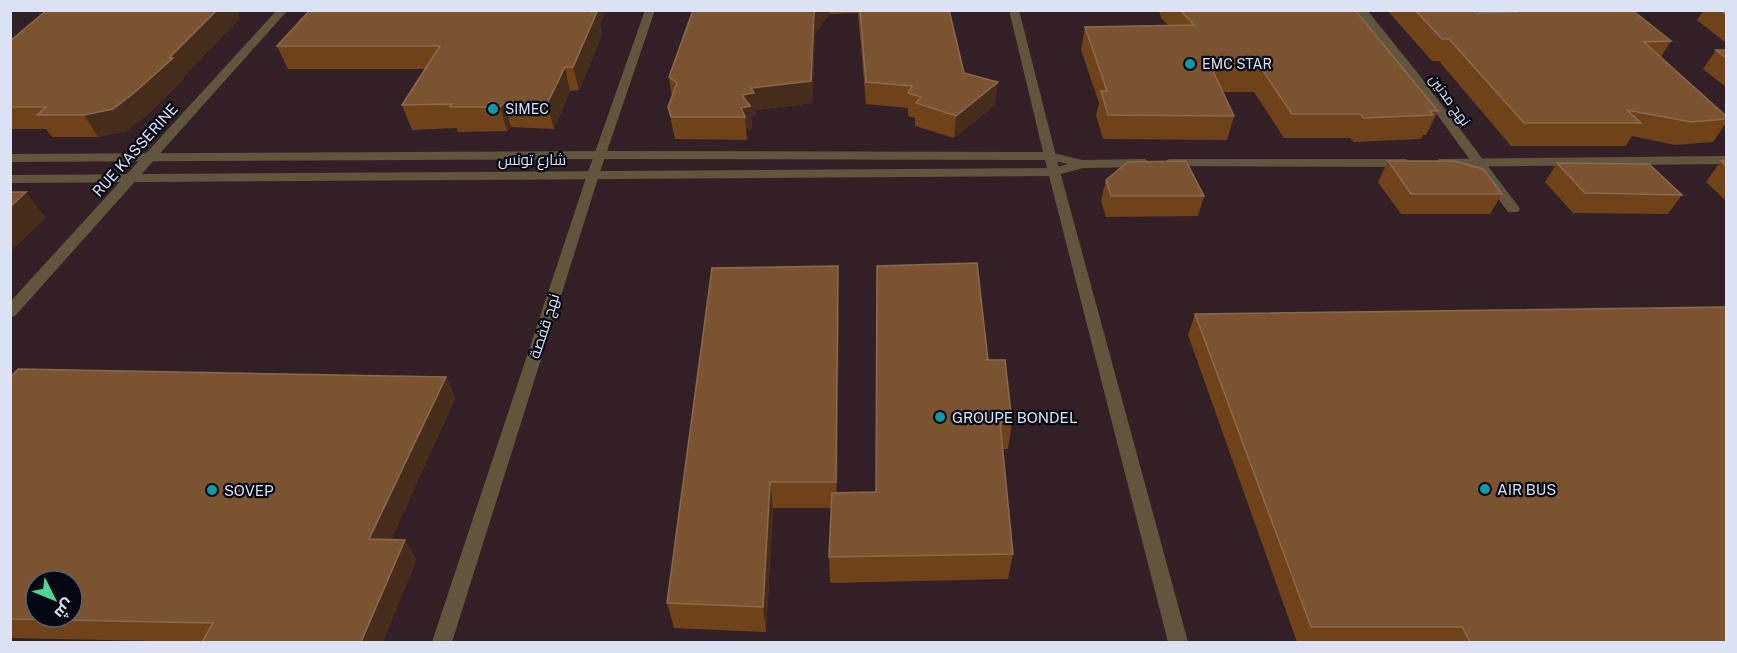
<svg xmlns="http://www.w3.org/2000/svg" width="1737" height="653" font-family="'Public Sans',Cairo,sans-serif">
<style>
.industrial{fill:#322026;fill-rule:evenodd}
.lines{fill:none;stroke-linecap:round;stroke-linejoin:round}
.service{fill:#62553e;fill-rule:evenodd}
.minor{fill:#62553e;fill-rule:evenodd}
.wall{fill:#6f4219}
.shaded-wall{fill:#462c1b}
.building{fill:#7b5331;stroke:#8a6a4f;stroke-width:1.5;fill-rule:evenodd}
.culture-dot{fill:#0f9aa8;stroke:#050813;stroke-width:2}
.labels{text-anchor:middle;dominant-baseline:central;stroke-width:4.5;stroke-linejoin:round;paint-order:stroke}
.far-poi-label{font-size:14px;fill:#dbe2f3;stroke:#050813;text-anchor:start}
.far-street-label{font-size:14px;fill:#dbe2f3;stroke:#050813}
.street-label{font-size:15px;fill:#dbe2f3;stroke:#050813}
.poi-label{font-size:15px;fill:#dbe2f3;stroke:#050813;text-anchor:start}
</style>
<rect width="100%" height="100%" fill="#151d35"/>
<path class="industrial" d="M10 11H1726V642H11ZM36 581H72V617H36Z"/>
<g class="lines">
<g class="service">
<path d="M277 10H288L15 316 10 317V302Z"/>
<path d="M645 10H655L599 175 452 642H432L587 175Z"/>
<path d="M1009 10H1019L1058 164 1188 642H1168L1046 164Z"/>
<path d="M1356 10H1367L1417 72 1518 206 1520 209 1518 212H1508L1409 76Z"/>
</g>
<g class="minor">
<path d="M601 151 1050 152 1082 160 1145 159 1151 163 1145 167 1083 168 1054 176 10 183V175L1054 168 1068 164 1050 160 601 159 10 162V154Z"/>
<path d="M1726 156V164L1439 167 1433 163 1439 159Z"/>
<path d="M1169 159H1406L1412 163 1406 167 1165 166 1163 163Z"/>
</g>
</g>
<g class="wall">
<path d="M694 10H977V12H950L964 73 995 105 954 138 915 126V118L908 116V108L866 104 858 13 829 14 815 34 812 103 755 110 756 116H751L752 129 746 130 747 140 675 139 668 107 672 97 669 77Z"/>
<path d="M1159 10H1355L1438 111 1426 135H1423L1421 139 1354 142 1350 138H1284L1254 92H1223L1234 116 1227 140 1103 139 1096 115 1099 103 1081 50 1085 27 1168 25 1161 18Z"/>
<path d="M1387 10H1473L1475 13 1671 41 1661 57 1726 116V123L1713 142 1675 145 1632 136 1626 146H1511L1439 61H1432Z"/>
<path d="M1704 10H1726V43L1697 20Z"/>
<path d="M240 18 183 77 184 79 147 115 126 131 98 137H52L46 129H10V41Z"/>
<path d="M600 24 602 35 579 90 570 91 554 129 511 127 507 131 458 132 457 128 412 130 402 105 425 69H288L277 46Z"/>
<path d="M1716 50H1726V87L1703 69Z"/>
<path d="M1388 161 1502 194 1490 214H1401L1378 182Z"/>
<path d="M1721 161H1726V201L1706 182Z"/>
<path d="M1557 163 1682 195 1668 214 1573 213 1545 182Z"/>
<path d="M1106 180 1204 196 1198 216 1106 217 1101 201Z"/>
<path d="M839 293 837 493 876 492 988 360 1012 422 1008 449H1002L1013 554 1008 579 830 583 829 557 831 508H773L766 632 674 628 667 603Z"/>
<path d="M1195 314 1726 642H1297L1188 335Z"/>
<path d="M446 377 455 398 391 540 417 560 202 642 10 638V378Z"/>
</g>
<g class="shaded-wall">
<path d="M217 10H236L240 18 183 77 184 79 147 115 126 131 98 137 84 115Z"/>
<path d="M590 10H607L600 24 602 35 579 90 573 67Z"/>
<path d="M816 10H829V14L815 34 812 103 755 110 756 116H751L752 129 746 130 745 117 741 108 742 95 751 88Z"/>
<path d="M565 67 570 91 554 129 547 104Z"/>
<path d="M998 82 995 105 954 138 956 116Z"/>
<path d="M504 103 511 127 507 131 500 107Z"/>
<path d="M26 192 46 218 10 252V207Z"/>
<path d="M838 266 839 293 837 508 836 482Z"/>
<path d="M446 377 455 398 382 560 369 539Z"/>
<path d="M770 482 773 508 766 632 763 607Z"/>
<path d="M405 540 417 560 383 642H361Z"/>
</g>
<g class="building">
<path d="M47 10H217L169 58H173L134 93 113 109 84 115H37L46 107H10V41Z"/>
<path d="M310 10H590V12H597L573 67H565L547 104 504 103 500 107H450L452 104 402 105 440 46H277Z"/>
<path d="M694 10H816L814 13 811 81 751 88 754 93 742 95 750 106 741 108 745 117H671L668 107 677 83 669 77 692 13Z"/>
<path d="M860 10H949L964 73 998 82 956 116 916 103 921 97 908 93 912 86 866 82Z"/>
<path d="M1180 10H1355L1438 111H1430L1433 115 1364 118 1360 114H1292L1261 68 1212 69 1234 116 1108 115 1101 91H1107L1085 27 1194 25Z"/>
<path d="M1415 10H1473L1475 13 1517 12 1519 10H1632L1671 41 1644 42 1726 116V119L1691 122 1627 110 1641 123H1524L1449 39H1442Z"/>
<path d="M1721 10H1726V15Z"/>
<path d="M1716 50H1726V58Z"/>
<path d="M1186 161 1204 196H1111L1106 180 1128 162Z"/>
<path d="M1388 161H1454L1483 169 1502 194H1411Z"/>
<path d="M1721 161H1726V166Z"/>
<path d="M1557 163 1649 164 1682 195 1585 193Z"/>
<path d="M10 192H26L10 207Z"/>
<path d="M977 263 988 360H1005L1012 422H1000L1013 554 829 557 832 493 876 492 877 266Z"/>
<path d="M838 266 836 482H770L763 607 667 603 712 268Z"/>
<path d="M1726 307V642H1470L1462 627H1311L1195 314Z"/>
<path d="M18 369 446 377 369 539 405 540 361 642H202L213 623 10 619V378ZM36 581H72V617H36Z"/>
</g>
<g class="culture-dot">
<circle cx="1190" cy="64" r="6"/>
<circle cx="493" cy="109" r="6"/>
<circle cx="940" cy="417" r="6"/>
<circle cx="1485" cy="489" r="6"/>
<circle cx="212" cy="490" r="6"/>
</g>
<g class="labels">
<g class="far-poi-label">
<text x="1202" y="64">EMC STAR</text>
<text x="505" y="109">SIMEC</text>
</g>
<g class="far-street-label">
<text transform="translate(1450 100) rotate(54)">نهج مدنين</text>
</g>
<g class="street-label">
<text transform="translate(135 150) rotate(-48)">RUE KASSERINE</text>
<text x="532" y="159">شارع تونس</text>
<text transform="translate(544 326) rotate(-72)">نهج قفصة</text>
</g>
<g class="poi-label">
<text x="952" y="417">GROUPE BONDEL</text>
<text x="1497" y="489">AIR BUS</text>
<text x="224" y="490">SOVEP</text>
</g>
</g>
<rect width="1737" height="653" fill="none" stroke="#dbe2f3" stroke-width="24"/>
<g transform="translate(54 599) rotate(133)"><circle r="28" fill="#050813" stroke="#5b5f6d" stroke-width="1.5"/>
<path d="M0-4.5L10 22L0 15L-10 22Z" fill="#52d397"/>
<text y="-9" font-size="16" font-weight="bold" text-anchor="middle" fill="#dbe2f3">ش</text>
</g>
</svg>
